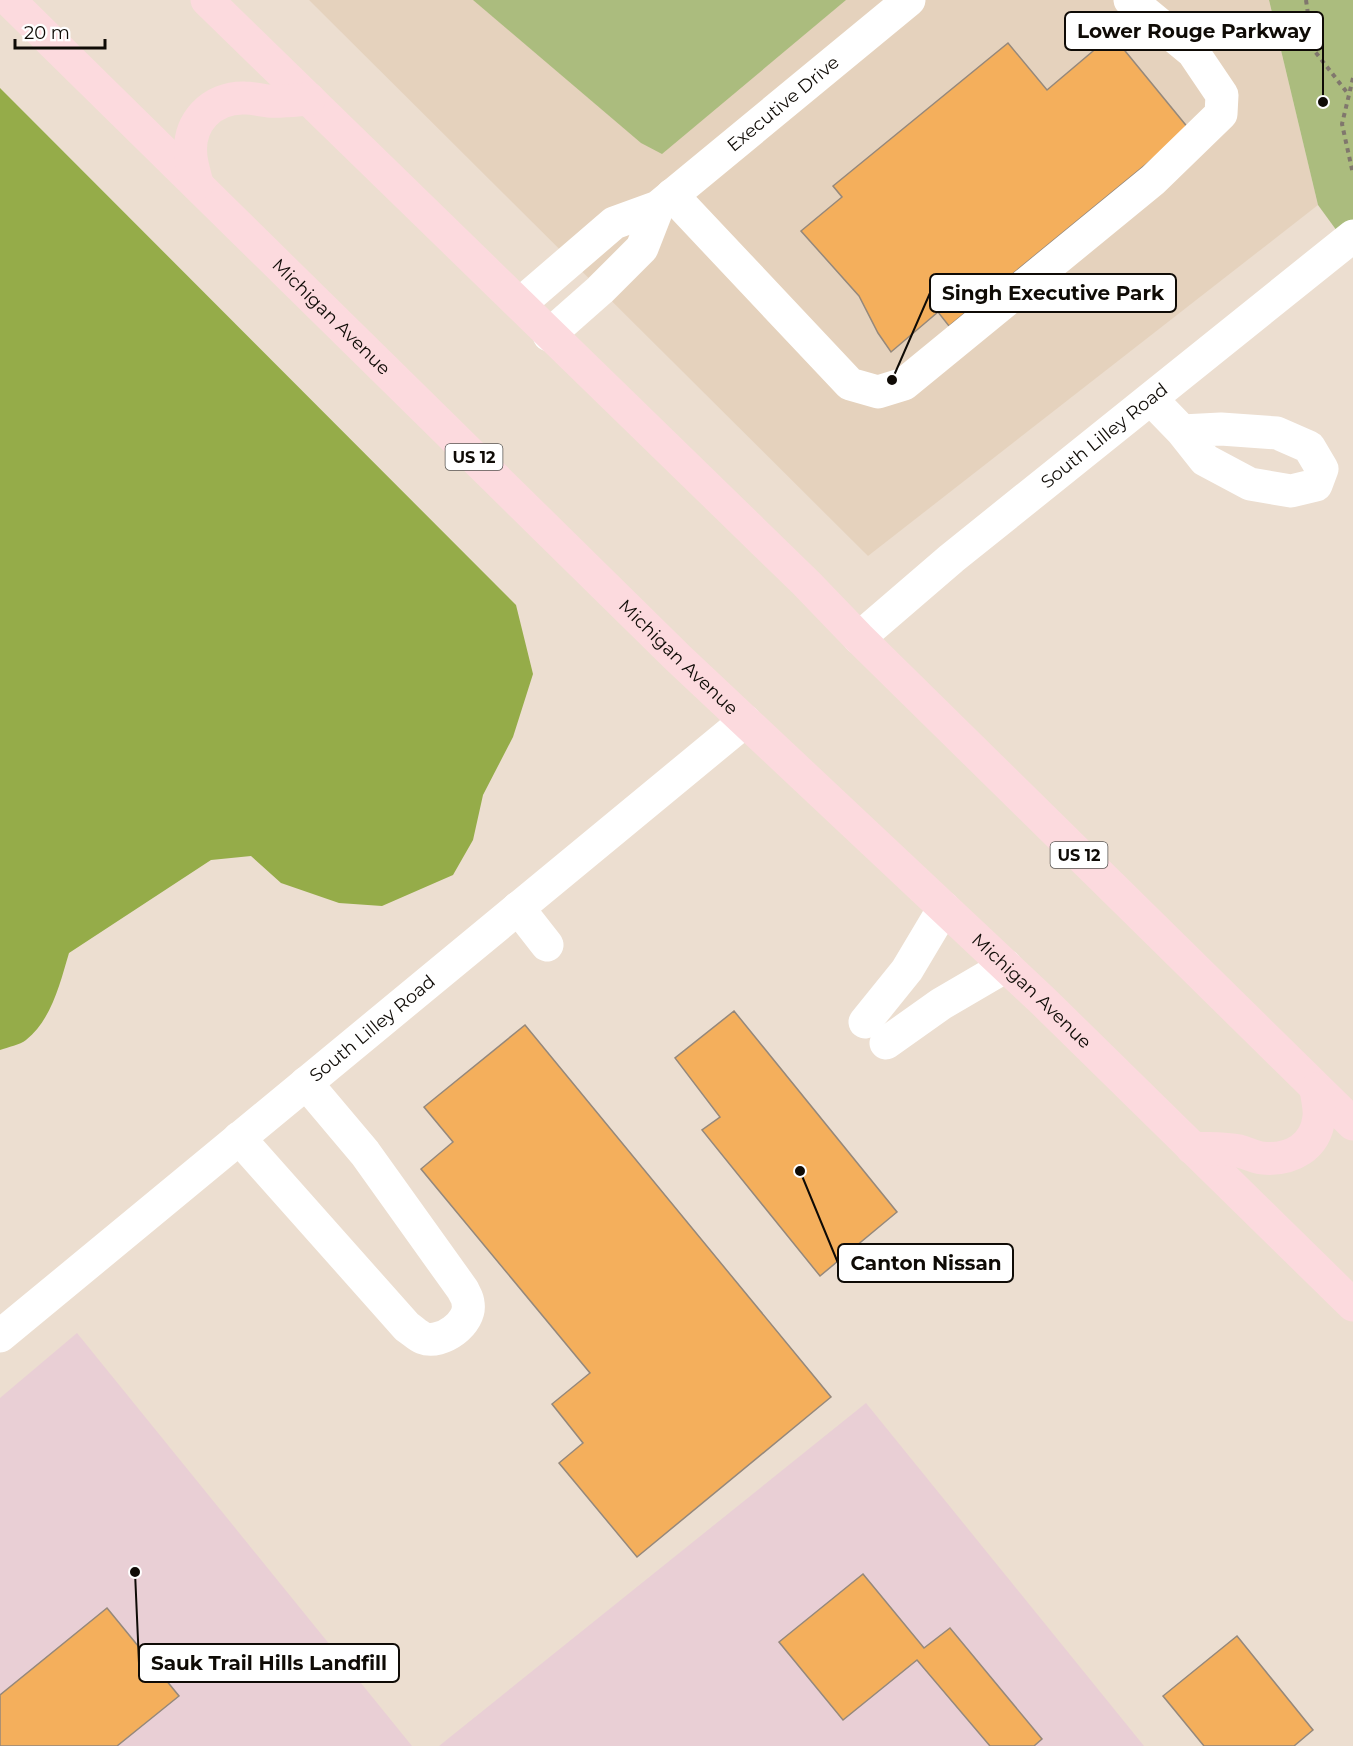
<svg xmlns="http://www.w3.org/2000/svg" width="1353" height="1746" font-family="Montserrat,sans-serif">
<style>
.built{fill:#e5d2bd}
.industrial{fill:#e9cfd5}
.green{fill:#abbc7e}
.forest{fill:#95ac49}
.building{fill:#f4af5c;stroke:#95887b;stroke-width:1.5}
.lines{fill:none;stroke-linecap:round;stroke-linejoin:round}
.path{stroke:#80776d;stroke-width:4;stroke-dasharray:4.5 4.5;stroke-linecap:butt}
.minor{stroke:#fff;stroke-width:33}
.major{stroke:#fcdade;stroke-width:33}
.labels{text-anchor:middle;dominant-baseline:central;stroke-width:4.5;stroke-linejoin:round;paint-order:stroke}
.shield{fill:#fff;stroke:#575451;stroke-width:1.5}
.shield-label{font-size:16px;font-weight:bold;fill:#0f0b06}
.street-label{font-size:18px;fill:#0f0b06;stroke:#fff}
.leader{fill:none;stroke:#0f0b06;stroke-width:2}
.callout-dot{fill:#0f0b06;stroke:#fff;stroke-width:2}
.callout{fill:#fff;stroke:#0f0b06;stroke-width:2}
.callout-label{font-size:20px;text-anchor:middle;font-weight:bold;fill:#0f0b06}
</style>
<rect width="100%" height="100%" fill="#ecded0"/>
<path class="built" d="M309 0H1269L1318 205 868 556Z"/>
<g class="industrial">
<path d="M77 1333 412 1746H0V1398Z"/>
<path d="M866 1403 1144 1746H439Z"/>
</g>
<g class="green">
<path d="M473 0H846L662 154 641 143Z"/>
<path d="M1269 0H1353V253L1318 205Z"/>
</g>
<path class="forest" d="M0 88 516 605 533 674 513 737 483 795 473 840 453 875 382 906 339 903 281 883 251 856 211 860 69 953C60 983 52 1019 26 1040 20 1045 8 1047 0 1050Z"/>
<g class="building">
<path d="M1112 35 1189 129 949 326 938 312 891 352 878 333 859 296 801 231 842 197 833 186 1008 43 1047 90Z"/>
<path d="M734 1011 897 1212 820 1276 702 1130 720 1117 675 1058Z"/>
<path d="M525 1025 831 1397 637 1557 559 1463 583 1443 552 1404 590 1373 421 1169 453 1142 424 1107Z"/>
<path d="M863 1574 924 1648 950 1628 1042 1739 1034 1746H990L917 1660 843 1720 779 1642Z"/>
<path d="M107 1608 179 1696 117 1746H0V1695Z"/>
<path d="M1237 1636 1313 1730 1294 1746H1204L1163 1696Z"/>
</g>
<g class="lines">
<g class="path">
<path d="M1306 0 1313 49 1349 95"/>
<path d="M1353 78 1342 124 1353 174"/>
</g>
<g class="minor">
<path d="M672 195 850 384 878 392 904 384 1153 180 1221 114 1222 95 1193 52 1130 0"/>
<path id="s1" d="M520 304 614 223 658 207 909 0"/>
<path d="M549 335 600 290 642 248 658 207"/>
<path d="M1152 400 1182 431 1221 429 1277 433 1309 447 1322 469 1316 485 1291 491 1250 484 1205 460 1182 431"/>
<path id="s2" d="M859 638 952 558 1353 236"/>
<path d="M518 908 547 945"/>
<path d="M865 1022 907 970 944 908"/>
<path d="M886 1043 941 1004 1006 966"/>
<path d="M239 1138 407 1327C412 1330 418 1336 423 1338 441 1345 472 1323 468 1303 468 1298 464 1293 463 1290L365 1153 306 1083"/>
<path id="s3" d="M0 1336 745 721"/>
</g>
<g class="major">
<path id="s4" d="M9 0 678 658 1043 1001 1353 1305"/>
<path d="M207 0 806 583 859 638 1353 1124"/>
<path d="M197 184C195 175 192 166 191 157 187 123 211 97 245 98 253 98 260 100 268 101 282 102 296 100 309 99"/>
<path d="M1192 1148C1207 1149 1224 1148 1239 1151 1247 1153 1254 1157 1262 1158 1291 1161 1316 1147 1319 1117 1320 1108 1317 1097 1316 1089"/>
</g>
</g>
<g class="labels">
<g class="shield">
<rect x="445.5" y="444" width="57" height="26" rx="4.5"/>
<rect x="1050.5" y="842" width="57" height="26" rx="4.5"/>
</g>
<g class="shield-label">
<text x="474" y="457">US 12</text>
<text x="1079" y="855">US 12</text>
</g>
<g class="street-label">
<text stroke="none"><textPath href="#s1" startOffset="333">Executive Drive</textPath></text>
<text stroke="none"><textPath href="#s4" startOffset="452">Michigan Avenue</textPath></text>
<text stroke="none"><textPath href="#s2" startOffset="318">South Lilley Road</textPath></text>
<text stroke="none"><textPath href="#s4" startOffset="938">Michigan Avenue</textPath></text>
<text stroke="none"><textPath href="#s4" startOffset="1424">Michigan Avenue</textPath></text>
<text stroke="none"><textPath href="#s3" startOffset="483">South Lilley Road</textPath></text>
</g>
</g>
<path class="leader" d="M1323 102L1323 31M892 380L930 293M800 1171L838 1263M135 1572L139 1663"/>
<g class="callout-dot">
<circle cx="1323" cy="102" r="6"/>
<circle cx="892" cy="380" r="6"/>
<circle cx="800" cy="1171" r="6"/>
<circle cx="135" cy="1572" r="6"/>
</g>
<g class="callout">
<rect x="1065" y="12" width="258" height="38" rx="6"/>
<rect x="930" y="274" width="246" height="38" rx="6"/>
<rect x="838" y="1244" width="175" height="38" rx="6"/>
<rect x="139" y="1644" width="260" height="38" rx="6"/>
</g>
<g class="callout-label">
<text x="1194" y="38">Lower Rouge Parkway</text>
<text x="1053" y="300">Singh Executive Park</text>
<text x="926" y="1270">Canton Nissan</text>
<text x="269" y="1670">Sauk Trail Hills Landfill</text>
</g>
<path d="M15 39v9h90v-9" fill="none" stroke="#0f0b06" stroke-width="3"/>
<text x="24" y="39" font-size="18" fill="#0f0b06" stroke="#ffffff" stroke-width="4.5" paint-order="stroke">20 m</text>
</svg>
